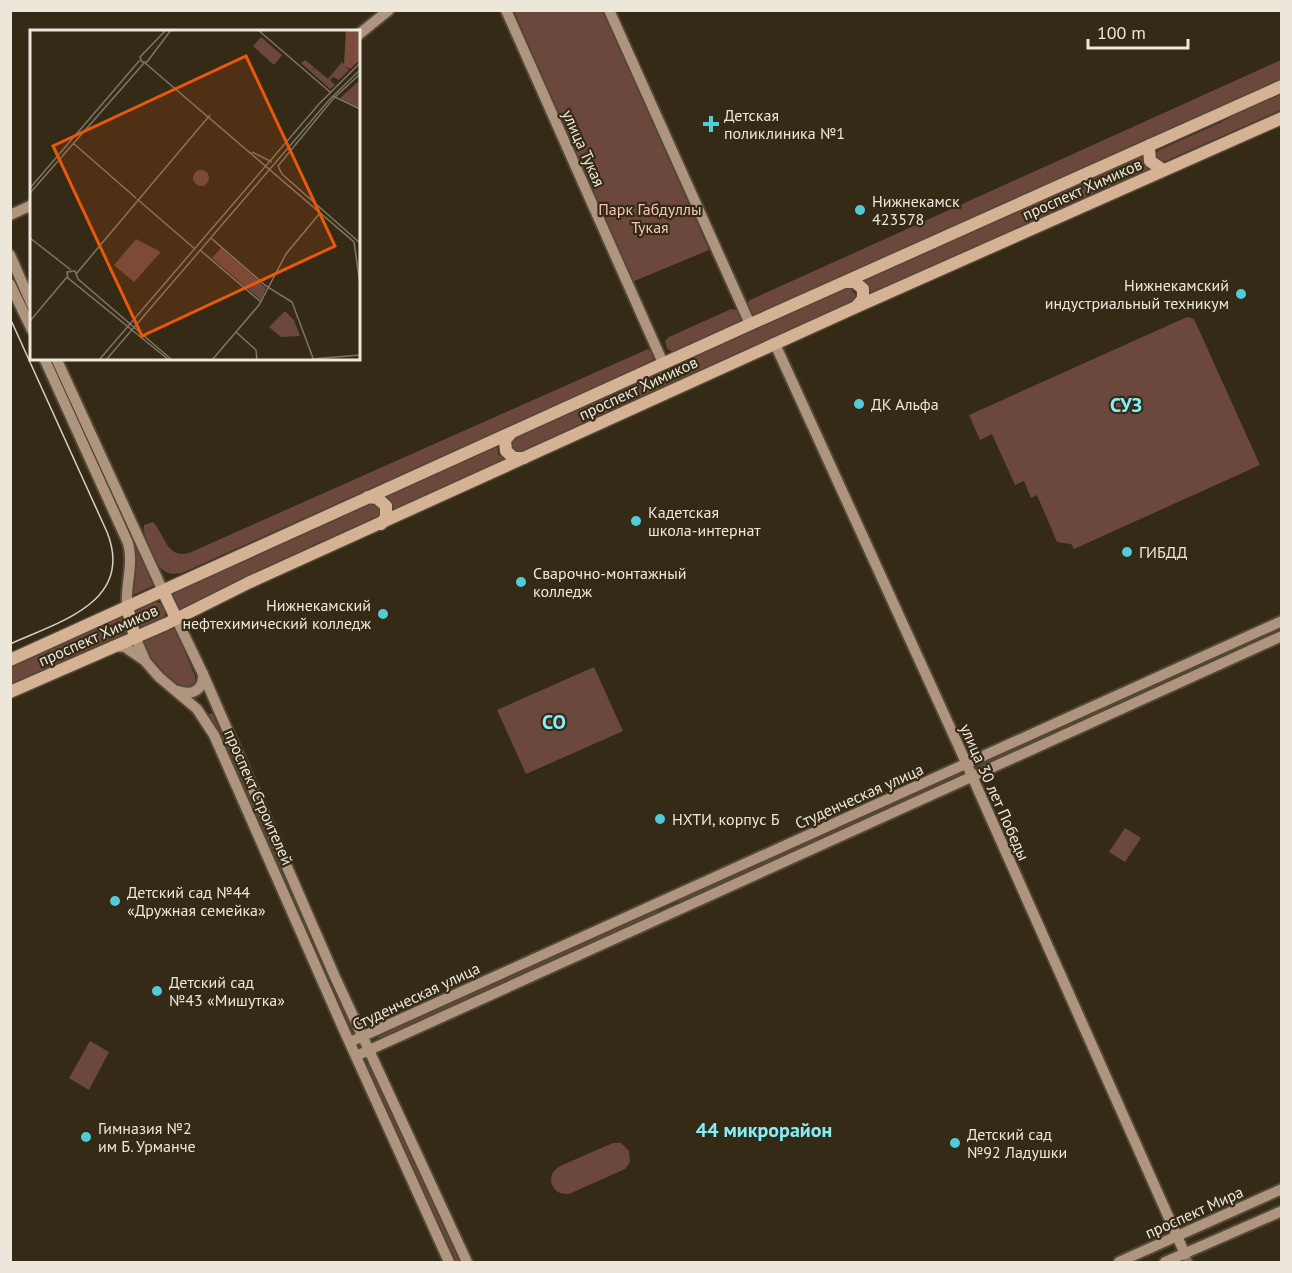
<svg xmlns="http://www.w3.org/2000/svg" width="1292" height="1273" font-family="'PT Sans',sans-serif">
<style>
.green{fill:#6c483c}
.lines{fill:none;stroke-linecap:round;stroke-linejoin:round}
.street-casing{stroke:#524836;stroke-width:11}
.secondary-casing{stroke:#524836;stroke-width:14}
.primary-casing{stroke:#524836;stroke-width:15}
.street{stroke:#806f60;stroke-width:8}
.secondary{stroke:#b0957e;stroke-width:10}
.primary{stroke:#d5b294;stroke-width:12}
.tram{stroke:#d6d0c3;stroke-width:1.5}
.poi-dot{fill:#52cbd7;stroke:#342a16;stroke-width:2}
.labels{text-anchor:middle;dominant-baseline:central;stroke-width:4.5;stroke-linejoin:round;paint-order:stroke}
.poi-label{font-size:16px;fill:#ede7db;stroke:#342a16;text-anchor:start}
.street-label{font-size:16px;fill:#ede7db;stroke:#342a16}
.park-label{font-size:16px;fill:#f5c5b6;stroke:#342a16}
.quarter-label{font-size:20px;font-weight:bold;fill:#84effa;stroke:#342a16}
.inset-road{fill:none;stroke:#7e7665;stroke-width:1.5}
.view{fill:#e8590c;fill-opacity:0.15;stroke:#e8590c;stroke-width:3}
.inset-edge{fill:none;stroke:#ede7db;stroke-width:3}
</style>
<rect width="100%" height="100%" fill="#342a16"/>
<g class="green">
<path d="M514 11H604L709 250 632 282Z"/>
<path d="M1281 60V80L759 314H751L747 305 750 300Z"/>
<path d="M1281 92V110L1159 164 1154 155 1159 150 1222 122 1249 106Z"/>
<path d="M1144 156 1149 169 869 295V286L863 280 1117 166Z"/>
<path d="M850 287 856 296 853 302 521 454 511 452V439L843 288Z"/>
<path d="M731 309 738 310C742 315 743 319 738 324L674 353 667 349 665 341 669 337Z"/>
<path d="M1187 317 1194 319 1260 465 1074 549 1071 544 1057 542 1037 495 1031 498 1024 481 1015 485 992 434 980 440 969 415Z"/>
<path d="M648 349 654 355 653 360 650 363 182 573C175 574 169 575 163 570 155 564 142 534 144 525L153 522C165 534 166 559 189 553Z"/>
<path d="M49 359H53L155 585 131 596 135 556Z"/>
<path d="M497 443 498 454 505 460 417 502 392 510 391 504 385 496Z"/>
<path d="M367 504H374L379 509V515L375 520 317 543 290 559 178 611 171 593Z"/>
<path d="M153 601 163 604 166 612 164 618 147 626H139L135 623 134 612Z"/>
<path d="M121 616 128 631 114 640 10 688V666Z"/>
<path d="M1281 625V631L1184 675 1182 671Z"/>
<path d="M174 626 195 676V683L189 688C165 687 151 660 141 640Z"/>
<path d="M594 667 623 731 526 774 497 710Z"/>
<path d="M1176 674 1178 678 1060 731 1058 726Z"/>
<path d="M212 713 352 1024 349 1025 209 717 208 715Z"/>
<path d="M1051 730 1053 735 980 767 977 766 976 764Z"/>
<path d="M960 771 962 776 679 904 677 899Z"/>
<path d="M1125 828 1141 838 1125 862 1109 852Z"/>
<path d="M658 909 660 913 382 1039 378 1037 380 1033Z"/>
<path d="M90 1041 109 1052 89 1090 69 1078Z"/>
<path d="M371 1063 461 1262H456L367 1065Z"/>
<path d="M613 1143H621L629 1151 630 1162 625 1169 569 1194C558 1195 551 1189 551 1178L553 1172 560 1166Z"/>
</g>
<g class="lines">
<defs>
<path id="street" d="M1185 1254 1188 1262"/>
<g id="secondary">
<path d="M506 10 663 363"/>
<path d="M609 10 750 324"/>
<path d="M358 35 389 10"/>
<path d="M10 215 32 205"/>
<path d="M10 255 32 305"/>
<path d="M10 284 32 330"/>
<path d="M775 344 959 747 1185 1254"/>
<path d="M44 358 128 543C134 565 125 585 127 607"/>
<path d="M56 358 163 591"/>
<path d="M176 618 203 674 335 977 467 1262"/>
<path d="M135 637 146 662 159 677 197 709 214 735 343 1028 449 1262"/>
<path d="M113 646 125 647 144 660"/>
<path d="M178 691C192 696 204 690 203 674"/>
<path d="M350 1042 1282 621"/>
<path d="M356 1056 1282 636"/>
<path d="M1119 1262 1282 1189"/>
<path d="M1165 1262 1282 1211"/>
</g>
<g id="primary">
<path d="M1150 145 1149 149 1150 161 1163 170"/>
<path d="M846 282H855L863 289V299L857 306"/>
<path d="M511 433 505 440 506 451 514 458H524"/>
<path d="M368 497 377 498 386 506V517L381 524"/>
<path d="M163 591 176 618"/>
<path d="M127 607 135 637"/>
<path d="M10 660 735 331 1282 86"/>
<path d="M10 692 166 624 248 583 856 307 1282 118"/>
</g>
</defs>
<use href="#street" class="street-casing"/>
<use href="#secondary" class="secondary-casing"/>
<use href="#primary" class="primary-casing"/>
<use href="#street" class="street"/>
<use href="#secondary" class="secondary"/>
<use href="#primary" class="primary"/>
<path class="tram" d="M10 318 107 532C135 602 59 622 10 644"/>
</g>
<g class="poi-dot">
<path d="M708 115h6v6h6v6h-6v6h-6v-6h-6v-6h6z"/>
<circle cx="860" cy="210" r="6"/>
<circle cx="1241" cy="294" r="6"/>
<circle cx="859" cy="404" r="6"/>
<circle cx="636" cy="521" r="6"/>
<circle cx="1127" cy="552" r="6"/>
<circle cx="521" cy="582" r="6"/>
<circle cx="383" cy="614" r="6"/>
<circle cx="660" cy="819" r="6"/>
<circle cx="115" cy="901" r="6"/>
<circle cx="157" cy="991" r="6"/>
<circle cx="86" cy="1137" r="6"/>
<circle cx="955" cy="1143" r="6"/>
</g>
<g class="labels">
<g class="poi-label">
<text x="724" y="115">Детская<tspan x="724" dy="18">поликлиника №1</tspan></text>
<text x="872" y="201">Нижнекамск<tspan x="872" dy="18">423578</tspan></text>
<text x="1229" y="285" text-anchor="end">Нижнекамский<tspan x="1229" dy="18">индустриальный техникум</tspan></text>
<text x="871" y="404">ДК Альфа</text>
<text x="648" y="512">Кадетская<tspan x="648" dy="18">школа-интернат</tspan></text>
<text x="1139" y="552">ГИБДД</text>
<text x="533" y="573">Сварочно-монтажный<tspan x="533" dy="18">колледж</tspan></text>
<text x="371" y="605" text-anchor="end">Нижнекамский<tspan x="371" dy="18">нефтехимический колледж</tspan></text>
<text x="672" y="819">НХТИ, корпус Б</text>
<text x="127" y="892">Детский сад №44<tspan x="127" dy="18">«Дружная семейка»</tspan></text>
<text x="169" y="982">Детский сад<tspan x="169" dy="18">№43 «Мишутка»</tspan></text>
<text x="98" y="1128">Гимназия №2<tspan x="98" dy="18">им Б. Урманче</tspan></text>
<text x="967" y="1134">Детский сад<tspan x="967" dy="18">№92 Ладушки</tspan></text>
</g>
<g class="street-label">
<text transform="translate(584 148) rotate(66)">улица Тукая</text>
<text transform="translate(1082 189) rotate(-24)">проспект Химиков</text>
<text transform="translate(638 388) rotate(-25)">проспект Химиков</text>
<text transform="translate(98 635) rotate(-24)">проспект Химиков</text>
<text transform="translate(995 792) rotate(66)">улица 30 лет Победы</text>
<text transform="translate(859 796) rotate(-24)">Студенческая улица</text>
<text transform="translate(259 797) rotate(66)">проспект Строителей</text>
<text transform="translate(416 996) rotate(-25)">Студенческая улица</text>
<text transform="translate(1194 1212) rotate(-24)">проспект Мира</text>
</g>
<g class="park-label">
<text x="650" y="209">Парк Габдуллы<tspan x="650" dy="18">Тукая</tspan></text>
</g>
<g class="quarter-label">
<text x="1126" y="405">СУЗ</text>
<text x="554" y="722">СО</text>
<text x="764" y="1130">44 микрорайон</text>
</g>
</g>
<g transform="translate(30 30)">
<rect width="330" height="330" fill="#342a16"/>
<path d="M231 7 252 25 244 35 223 16ZM275 30 284 37 282 40 285 38 298 49 312 32 319 40 309 50 303 47 300 50 305 55 300 59 271 33ZM330 50V78L310 68ZM163 148a8 8 0 1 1 16 0a8 8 0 1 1-16 0ZM106 209 131 222 104 252 84 235ZM191 218 236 258 231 270 182 228ZM255 281 264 290 270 306 251 307 239 297Z" fill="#6c483c"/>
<path d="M316 0H330V30L320 39 314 35Z" fill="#7b4c3d"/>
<path class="inset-road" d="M136 0 110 27 112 32H117L141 0M228 0 300 62M115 33 324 212 330 254M330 44 303 69 248 136 252 144 330 213M303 66 330 79M43 113 106 168M222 122 242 132M0 158 110 30M0 163 114 33M107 169 165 219M0 208 41 240M181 208 236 256 262 272 283 328M170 220 231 272M46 244 180 85M0 291 37 247M206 302 226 320 227 330M282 329 330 325M69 330 289 74 330 33M76 330 300 69 330 40M139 330 38 248 37 242 45 241 48 249 142 330M182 330 229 275 256 224 290 183"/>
<path class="view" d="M216 26 305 216 112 306 23 116Z"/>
<rect width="330" height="330" class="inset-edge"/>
</g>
<rect width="1292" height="1273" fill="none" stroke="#ede7db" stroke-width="24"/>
<path d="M1088 39v9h100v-9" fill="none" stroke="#ede7db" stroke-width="3"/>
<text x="1097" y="39" font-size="18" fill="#ede7db" stroke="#342a16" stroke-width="4.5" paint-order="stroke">100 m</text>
</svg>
